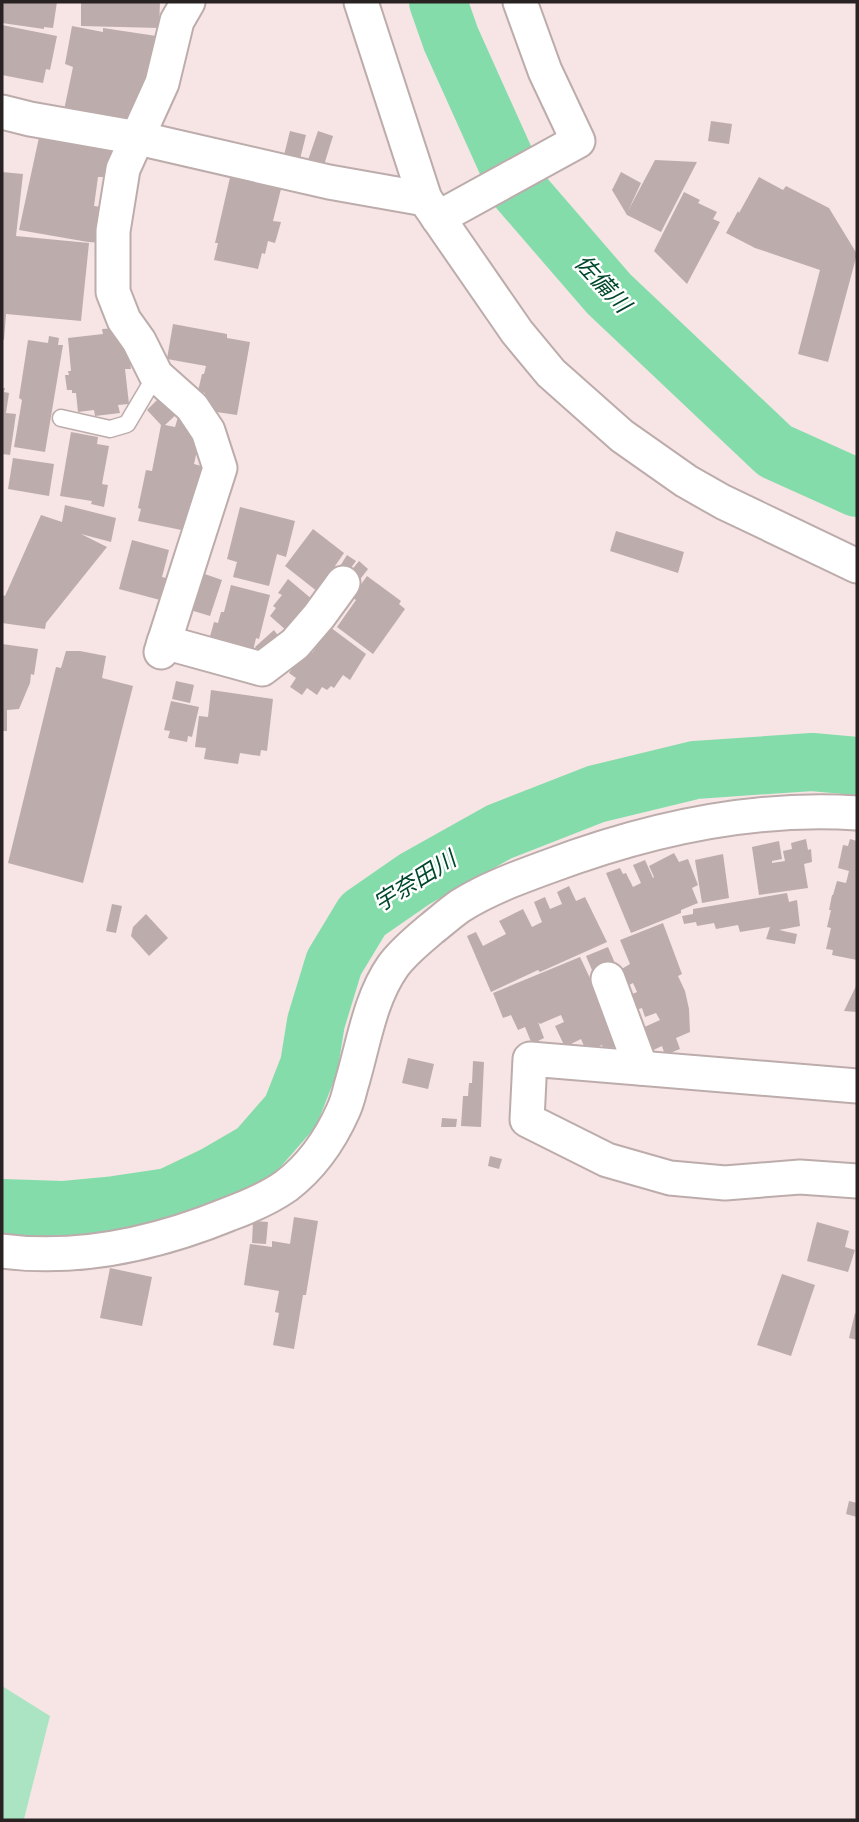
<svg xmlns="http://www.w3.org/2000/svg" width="859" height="1822" font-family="'Sofia Sans Condensed','Noto Sans JP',sans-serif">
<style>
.green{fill:#abe4c2}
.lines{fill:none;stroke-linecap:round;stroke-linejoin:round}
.river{stroke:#85dcab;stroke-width:58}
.building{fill:#bcacab}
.lane-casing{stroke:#bcacab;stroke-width:19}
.street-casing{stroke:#bcacab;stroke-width:37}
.lane{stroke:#fff;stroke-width:16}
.street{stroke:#fff;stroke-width:33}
.labels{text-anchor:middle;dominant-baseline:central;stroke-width:5;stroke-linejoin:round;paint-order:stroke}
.water-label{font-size:23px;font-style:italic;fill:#00482b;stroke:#fff}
</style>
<rect width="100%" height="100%" fill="#f6e5e4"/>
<path class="green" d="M2 1686 50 1716 24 1819 2 1820Z"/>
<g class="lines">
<g class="river">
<path d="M438 2 451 39 519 190 609 294 775 451 857 488"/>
<path d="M2 1208 62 1210 115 1205 169 1197 213 1176 256 1151 291 1111 309 1065 316 1022 334 963 363 915 415 879 499 832 596 794 695 770 812 762 857 766"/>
</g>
</g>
<g class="building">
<path d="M3 2H57L53 28 44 27V29L2 23Z"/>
<path d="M81 2H160L159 28 81 26Z"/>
<path d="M2 25 57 36 50 70 46 69 43 83 2 75Z"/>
<path d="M72 26 103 32V28L163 37 128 128 63 115 73 67 65 64Z"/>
<path d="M711 121 732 124 729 144 708 141Z"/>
<path d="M41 128 120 143 112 177H98L94 206 109 208 106 243 88 242 19 230Z"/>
<path d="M290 131 306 135 299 163 283 159Z"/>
<path d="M318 131 333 136 324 165 308 160Z"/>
<path d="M655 160 697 162 661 232 627 215 612 190 621 172 641 183 628 211Z"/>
<path d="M2 172 23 174 16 236 89 243 81 321 6 314 4 340H2Z"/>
<path d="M231 173 282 185 273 221 281 222 275 243 268 241 265 254 262 253 258 269 214 260 218 243H215Z"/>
<path d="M759 177 783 190 786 186 829 208 857 254 828 362 798 354 820 270 755 248 726 233 738 211 739 213Z"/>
<path d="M684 192 700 200 698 203 717 212 713 219 720 222 687 284 654 251Z"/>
<path d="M173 324 227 334V338L250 342 237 415 203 410 205 393 198 391 202 374H204L206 366 167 359Z"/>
<path d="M119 328 127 343 131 369H125L129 404 118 405 120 413 95 416 94 410 78 412 76 393H72V390H67L65 375H69L68 371H71L68 338 103 334 102 329Z"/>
<path d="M49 336 59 338 58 345H63L45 452 14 447 22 400 19 398 28 340 48 343Z"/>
<path d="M2 388H5L4 392 9 393 6 413 16 414 10 455 2 454Z"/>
<path d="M163 394 180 411 165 425 175 427 178 417 192 420 201 433 194 464 205 467 191 532 138 521 141 509 138 508 146 470 152 471 161 425 147 410Z"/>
<path d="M71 432 98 437 97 444 109 446 102 484 108 485 104 507 91 504 92 501 60 496Z"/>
<path d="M13 458 54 464 49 496 8 489Z"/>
<path d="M65 505 116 518 111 542 81 534 107 547 46 623 45 629 2 623V595L5 596 41 515 62 522Z"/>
<path d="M240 507 295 521 286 557 277 554 269 586 233 577 237 562 227 559Z"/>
<path d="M313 529 344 553 335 566 337 568 318 592 285 566Z"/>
<path d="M616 531 684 552 678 573 610 551Z"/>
<path d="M132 540 169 550 162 577 166 578 160 600 119 589Z"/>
<path d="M347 555 356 561 345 576 337 571Z"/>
<path d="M359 561 368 569 355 586 345 578Z"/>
<path d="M199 572 222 580 210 616 187 609Z"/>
<path d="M367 576 401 601 399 604 405 609 373 654 337 627 356 600 352 597Z"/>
<path d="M288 579 313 600 287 631 270 616 276 608 273 606 282 595 278 593Z"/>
<path d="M231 585 270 595 259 639 256 638 253 651 209 640 214 622 218 623 221 612H224Z"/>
<path d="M330 627 366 654 350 680 343 675 334 688 331 686 327 690 322 687 317 695 307 688 302 695 290 687 296 678 289 673 306 648 312 653Z"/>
<path d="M274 630 279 637 260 653 255 647Z"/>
<path d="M2 644 38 649 34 675 31 674 30 683 19 709 7 710V731H2Z"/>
<path d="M66 651H80L106 656 102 678 133 686 83 883 8 863 56 667 61 668Z"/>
<path d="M176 681 194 685 190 703 172 699Z"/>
<path d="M211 690 273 699 267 751 261 750 260 756 240 753 238 764 204 759 206 748 195 747 199 716 208 717Z"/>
<path d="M171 701 199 707 192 737 188 736 187 742 168 738 170 731 164 730Z"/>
<path d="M806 839 808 850 811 849 812 862 804 864 808 888 759 895 752 847 779 841 782 859 772 861V863L785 861 783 851 792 849 791 843Z"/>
<path d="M850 839 857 841V960L832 955 833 950 826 949 831 928 827 927 831 910H829L832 895H833L837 881 846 883 849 871 838 868 843 845 848 846Z"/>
<path d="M674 853 679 862 688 859 698 885 692 888 698 903 681 910V913L631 933 606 873 620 868 623 874 626 873 633 887 641 883 633 865 645 860 653 878 654 877 649 866Z"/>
<path d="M723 854 729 898 702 903 695 860Z"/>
<path d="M569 886 576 901 585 897 607 942 540 972 538 970 491 992 467 936 476 932 483 946 506 934 499 921 523 909 532 927 542 922 534 902 545 897 550 909 562 904 557 892Z"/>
<path d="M787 893 789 902 797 900 800 926 779 930 797 934 795 944 766 939 770 927 740 932 738 925 716 929 714 923 697 926 696 922 684 924 682 916 693 914V909Z"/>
<path d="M112 904 122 906 116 933 106 931Z"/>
<path d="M146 914 168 938 149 956 131 936 133 927Z"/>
<path d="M663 923 682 974 678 976 685 991 689 1009 690 1032 676 1038 680 1049 665 1055 662 1046 649 1052 640 1029 660 1020 656 1013 645 1017 642 1008 636 1010 630 995 637 992 633 983 627 986 620 970 630 964 620 940Z"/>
<path d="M608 947 617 968 595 977 586 956Z"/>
<path d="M580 957 621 1044 604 1051 602 1045 590 1050 588 1045 584 1046 581 1039 565 1047 555 1026 564 1022 561 1015 540 1024 538 1022 544 1038 532 1044 525 1027 518 1030 511 1015 503 1018 493 993Z"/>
<path d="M857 984V1012L844 1011Z"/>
<path d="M408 1058 434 1064 428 1089 402 1083Z"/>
<path d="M473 1061 484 1062 481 1127 461 1126 463 1096H468L469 1083H472Z"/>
<path d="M442 1118 457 1119 456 1127H441Z"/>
<path d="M490 1156 502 1159 499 1169 488 1166Z"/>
<path d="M294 1217 318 1221 306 1295H303L294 1349 273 1345 279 1313 275 1312 279 1291 244 1285 250 1244 272 1247V1241L290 1244Z"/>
<path d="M253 1221 268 1222 266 1244 252 1243Z"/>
<path d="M817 1222 849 1231 845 1247 855 1250 848 1272 807 1261Z"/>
<path d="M110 1268 152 1277 142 1326 100 1318Z"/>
<path d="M782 1274 815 1285 791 1356 757 1345Z"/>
<path d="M855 1313 857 1314V1340L849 1338Z"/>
<path d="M849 1501 857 1503V1517L846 1514Z"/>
</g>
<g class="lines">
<defs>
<path id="lane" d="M61 418 110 429 127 424 156 375"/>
<g id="street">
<path d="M361 2 425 199 517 332 551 373 622 436 686 481 723 502 857 566"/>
<path d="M2 112 30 119 138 138 329 182 425 199"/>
<path d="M438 218 578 141 545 71 520 2"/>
<path d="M164 642 262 669 295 644 319 616 343 583"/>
<path d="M161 652 220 468 208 431 192 407 156 375 139 341 124 320 113 292V231L123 169 162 83 177 21 188 2"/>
<path d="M608 979 641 1068"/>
<path d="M857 1086 530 1059 527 1120 607 1160 670 1178 725 1183 800 1177 857 1181"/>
<path d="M2 1251C78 1261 158 1243 229 1214 248 1207 269 1198 286 1186 311 1167 330 1140 343 1111 347 1103 349 1094 351 1086 363 1047 369 1000 393 966 403 952 418 940 431 929 440 922 450 913 460 906 487 889 517 878 547 867 645 830 752 806 857 813"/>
</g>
</defs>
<use href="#lane" class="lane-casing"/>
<use href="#street" class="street-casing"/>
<use href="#lane" class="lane"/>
<use href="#street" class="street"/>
</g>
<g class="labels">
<g class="water-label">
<text transform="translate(602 284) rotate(47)">佐備川</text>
<text transform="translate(415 882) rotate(-32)">宇奈田川</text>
</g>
</g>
<rect width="859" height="1822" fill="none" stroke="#282222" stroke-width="7"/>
</svg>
